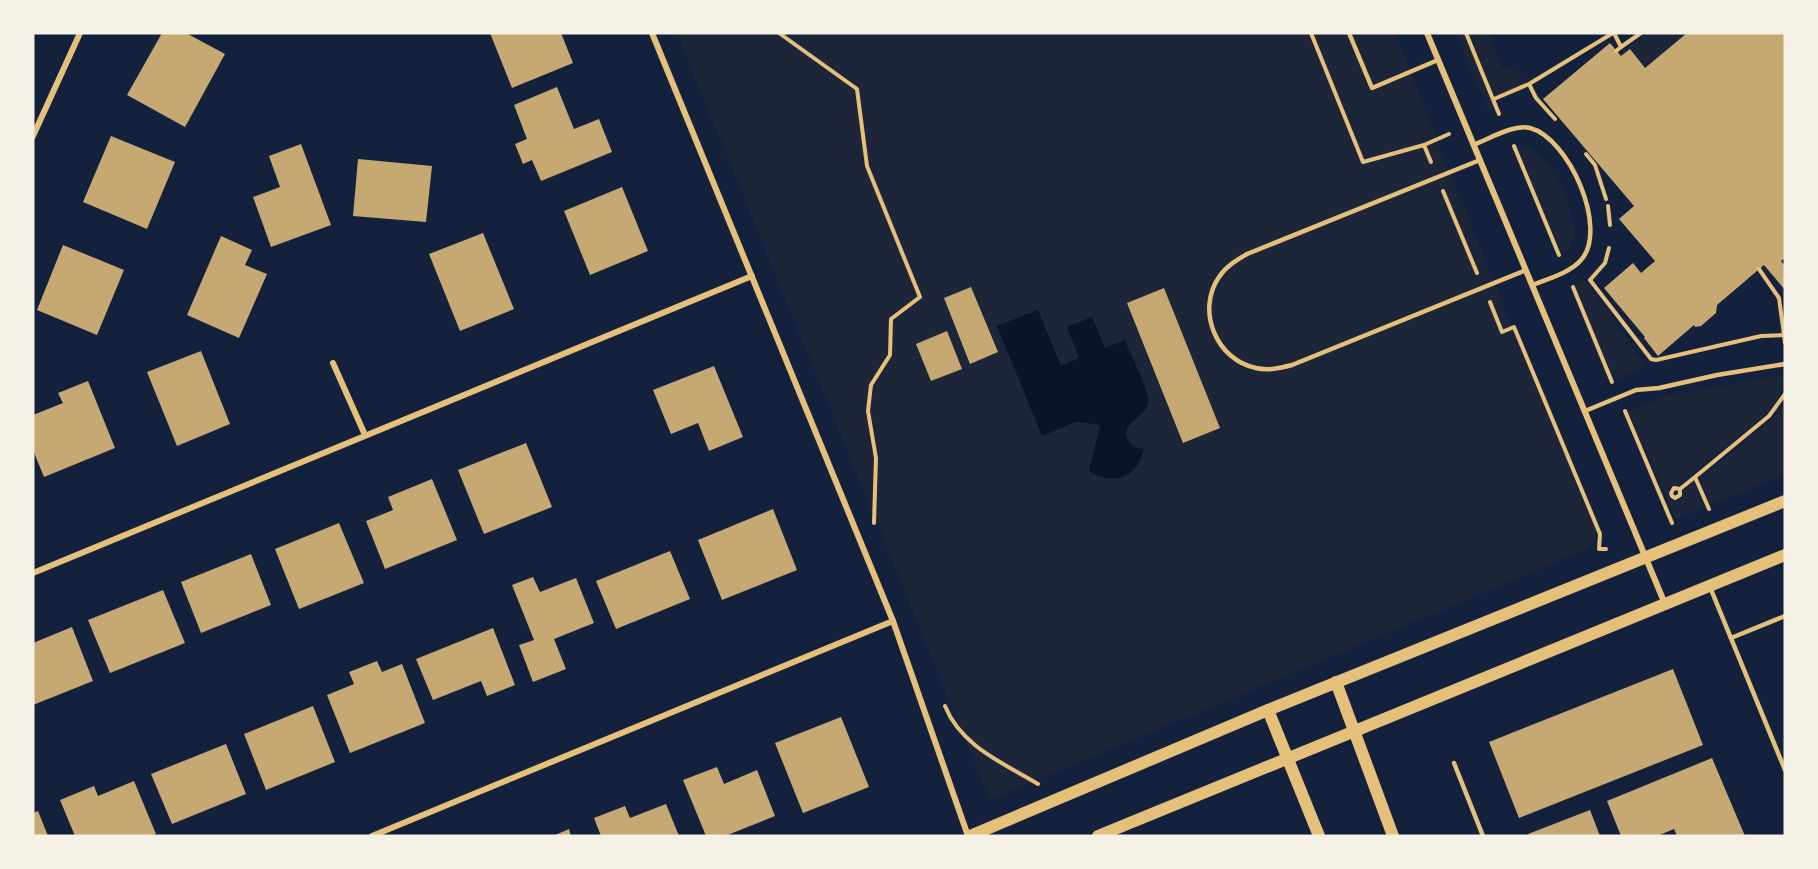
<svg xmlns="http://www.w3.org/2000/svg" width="1818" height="869" font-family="Signika,sans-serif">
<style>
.green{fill:#1d2539}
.water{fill:#0b132b}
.building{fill:#c6a872}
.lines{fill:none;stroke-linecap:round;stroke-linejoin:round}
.path{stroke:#e5c07b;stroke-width:4}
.service{stroke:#e5c07b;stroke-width:4.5}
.minor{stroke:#e5c07b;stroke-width:6}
.secondary{stroke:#e5c07b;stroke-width:12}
</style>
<rect width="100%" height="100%" fill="#14213d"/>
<g class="green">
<path d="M677 33H1395L1514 333 1596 531V536L1590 548 990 800Z"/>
<path d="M1456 33H1463L1494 108 1488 110Z"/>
<path d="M1469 33H1488L1502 68C1514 65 1519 75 1526 83L1495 96Z"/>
<path d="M1648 33H1687L1645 68 1630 49 1621 56 1619 54Z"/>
<path d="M1523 146C1551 150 1591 234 1564 252L1560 249 1519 152 1520 148Z"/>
<path d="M1585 280 1641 360 1645 367 1618 379 1611 374 1577 290V284Z"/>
<path d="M1785 374 1779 398 1766 414 1679 485 1675 484 1669 487 1668 496 1671 500 1677 501 1682 499 1684 490 1694 483 1704 508 1676 519 1628 411 1665 396Z"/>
<path d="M1785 409V475L1711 505 1700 478 1774 418 1778 410Z"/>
</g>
<path class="water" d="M1038 310 1061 366 1079 358 1067 327 1092 317 1105 348 1125 340C1130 353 1149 390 1148 402 1147 419 1119 421 1128 440 1132 447 1138 448 1144 449 1137 478 1114 487 1089 471L1100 425 1076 422 1042 436 997 326Z"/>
<g class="building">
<path d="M162 33H186L225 54 185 127 127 95Z"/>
<path d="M490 33H561L573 63 512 88Z"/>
<path d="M1687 33H1785V258L1781 261 1785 266V290L1764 265 1717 305 1716 313 1701 326 1695 327 1694 325 1658 356 1644 338 1645 337 1604 288 1633 263 1641 273 1655 261 1619 219 1634 206 1543 99 1610 43 1621 56 1630 49 1645 68Z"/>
<path d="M557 87 574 129 599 119 612 152 541 181 532 160 523 164 515 144 527 139 514 105Z"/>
<path d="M111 136 175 162 147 229 83 202Z"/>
<path d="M301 144 331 225 271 247 253 197 280 187 269 156Z"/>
<path d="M358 159 432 166 426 222 353 216Z"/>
<path d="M622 187 648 251 590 275 564 211Z"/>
<path d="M483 233 514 309 460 331 429 254Z"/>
<path d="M221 236 252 250 245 265 267 274 239 338 187 315Z"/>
<path d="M63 245 124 270 97 335 37 310Z"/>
<path d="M971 287 998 352 970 364 944 298Z"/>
<path d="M1164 288 1220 428 1183 443 1127 303Z"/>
<path d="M947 331 962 369 931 381 916 344Z"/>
<path d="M201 351 230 424 177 446 147 372Z"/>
<path d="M714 366 743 437 709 451 698 423 671 434 653 390Z"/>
<path d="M88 381 115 448 44 477 33 450V415L63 403 58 393Z"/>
<path d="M526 443 552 507 484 534 458 470Z"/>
<path d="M432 479 457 540 385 569 366 521 393 510 388 497Z"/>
<path d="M773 509 797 570 722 600 698 540Z"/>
<path d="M339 523 364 583 299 609 275 549Z"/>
<path d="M670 551 690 599 616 629 596 581Z"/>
<path d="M251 554 271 605 201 633 181 582Z"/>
<path d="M533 577 540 592 576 578 594 623 554 639 566 669 533 682 519 645 534 640 512 585Z"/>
<path d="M163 590 185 643 110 673 88 620Z"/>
<path d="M72 627 93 681 33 705V643Z"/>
<path d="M493 628 515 685 487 696 481 681 433 700 416 659Z"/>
<path d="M377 661 382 672 402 664 425 723 350 753 327 695 354 684 349 672Z"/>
<path d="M1673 669 1703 745 1519 818 1489 742Z"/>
<path d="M313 706 335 762 266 790 244 734Z"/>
<path d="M841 717 869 787 803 813 775 743Z"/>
<path d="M226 744 246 794 172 824 151 774Z"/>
<path d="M1712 758 1745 836H1677L1674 829 1657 836H1621L1607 801Z"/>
<path d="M717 767 724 784 757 770 775 816 725 836H706L683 780Z"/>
<path d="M134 781 156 834 150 836H75L60 800 94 786 98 796Z"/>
<path d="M666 804 679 836H601L594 818 625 806 630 818Z"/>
<path d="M1590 810 1600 836H1529L1528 834Z"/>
<path d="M38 811 48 836H33V813Z"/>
<path d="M569 829 571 836H553Z"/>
</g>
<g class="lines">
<g class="path">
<path d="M779 33 857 89 867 166 920 297 891 319 890 355 871 385 868 411 876 458 874 523"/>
<path d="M1311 33 1363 162 1424 145"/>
<path d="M1466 33 1499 114"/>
<path d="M1614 33 1621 47 1616 51"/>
<path d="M1621 47 1641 33"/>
<path d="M1529 84 1613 33"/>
<path d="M1494 99 1529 84 1536 98 1555 119"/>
<path d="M1514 146 1559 255"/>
<path d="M1586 154 1595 165 1606 199"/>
<path d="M1431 162 1424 145 1449 134"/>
<path d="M1443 191 1477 273"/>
<path d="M1608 206 1610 225"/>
<path d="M1609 248 1605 263 1590 280 1651 359 1656 360 1761 336 1784 335 1785 343"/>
<path d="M1759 269 1779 298 1784 335"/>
<path d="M1573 287 1612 382"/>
<path d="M1490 302 1502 332 1514 327 1600 534 1599 549H1606"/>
<path d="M1625 411 1672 523"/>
<path d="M1680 489V495L1675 498 1672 496 1671 493 1674 488 1680 489 1695 477"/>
<path d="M1709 509 1695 477 1769 416 1785 394"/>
<path d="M945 706C961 746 1003 763 1038 784"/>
</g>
<g class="service">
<path d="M1349 33 1372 88 1438 60"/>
<path d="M1473 145C1489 139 1513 124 1530 128 1569 138 1609 229 1581 260 1570 273 1547 279 1532 285"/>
<path d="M1480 160 1247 254C1237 260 1226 266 1219 277 1196 310 1216 360 1256 368 1268 371 1280 368 1292 365L1526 270"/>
<path d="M1585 411 1636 390 1659 388 1717 375 1785 364"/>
<path d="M1710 587 1785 770"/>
<path d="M1731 638 1785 616"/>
<path d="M1454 763 1483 836"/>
</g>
<g class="minor">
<path d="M652 33 893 621 968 836"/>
<path d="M1427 33 1665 604"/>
<path d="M33 136 80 33"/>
<path d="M333 363 365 435"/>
<path d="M33 573 752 276"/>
<path d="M372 836 893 621"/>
</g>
<g class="secondary">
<path d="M1336 682 1393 836"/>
<path d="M1268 710 1319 836"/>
<path d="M970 836 1268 710 1785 501"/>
<path d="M1098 836 1785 555"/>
</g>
</g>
<rect width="1818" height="869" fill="none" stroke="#f6f1e7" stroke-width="69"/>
</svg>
